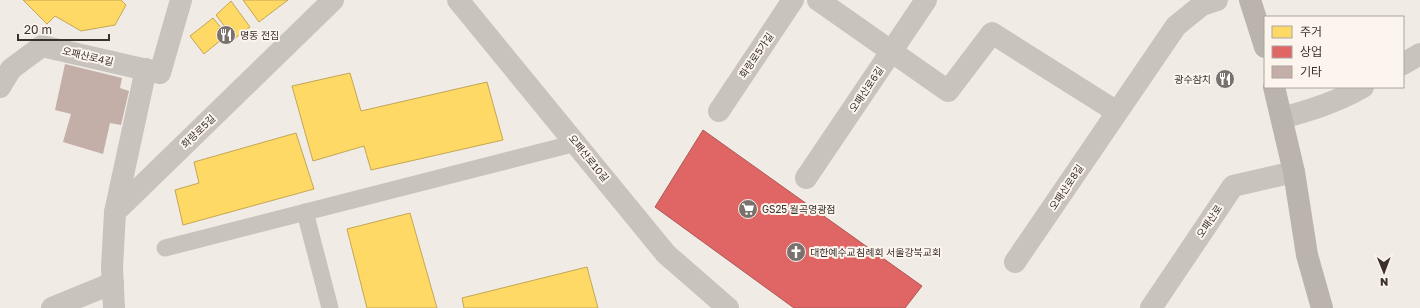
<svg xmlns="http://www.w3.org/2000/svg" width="1420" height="308" font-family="'Golos Text','Noto Sans KR',sans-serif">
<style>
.homes{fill:#ffd966;stroke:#c4a654}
.shops{fill:#e06666;stroke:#ae5654}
.building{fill:#c3afa7}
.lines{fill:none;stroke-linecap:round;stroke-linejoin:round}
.service{stroke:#c9c3be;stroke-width:17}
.minor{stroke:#c9c3be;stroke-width:22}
.secondary{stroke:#bab3ae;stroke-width:22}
.labels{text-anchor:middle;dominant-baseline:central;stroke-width:4;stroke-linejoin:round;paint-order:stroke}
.poi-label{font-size:10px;fill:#3b302b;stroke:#fbf5ee;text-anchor:start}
.street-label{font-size:10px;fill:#3b302b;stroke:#fbf5ee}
</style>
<rect width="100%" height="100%" fill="#f0ebe5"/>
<g class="homes">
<path d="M23 0H121L126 5 115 25 81 31 55 16 47 24Z"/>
<path d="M243 0H288L259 22Z"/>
<path d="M231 1 250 27 234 39 216 15Z"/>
<path d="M213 18 227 35 204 54 190 36Z"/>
<path d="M350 73 361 111 487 82 503 140 371 170 364 146 313 161 292 86Z"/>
<path d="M296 133 314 189 183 225 175 190 199 183 194 162Z"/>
<path d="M410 213 437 308H367L347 229Z"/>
<path d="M587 267 598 308H464L462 298Z"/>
</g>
<path class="shops" d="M703 130 922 286 905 308H794L655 207Z"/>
<path class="building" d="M65 64 122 78 120 88 129 91 121 125 110 123 103 154 63 142 71 114 55 110Z"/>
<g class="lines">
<g class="service">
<path d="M305 212 330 308"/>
<path d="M165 248 576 143"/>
</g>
<g class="minor">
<path d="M458 0 666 254 728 308"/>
<path d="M818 0 948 91 992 33 1117 112"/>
<path d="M1403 64 1420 54"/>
<path d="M0 87 11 69 42 46 160 73 181 0"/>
<path d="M719 111 793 0"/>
<path d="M1282 118C1311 110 1337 102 1363 87"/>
<path d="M806 178 926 0"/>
<path d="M115 212 146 69"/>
<path d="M1015 262 1176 26 1202 5 1217 0"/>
<path d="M52 308 113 283"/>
<path d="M114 308 112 268 115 212 333 0"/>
<path d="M1151 308 1233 186 1294 172"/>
</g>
<g class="secondary">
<path d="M1250 0 1265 47"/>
<path d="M1274 87 1294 172 1307 255 1322 308"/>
</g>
</g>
<defs>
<symbol id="restaurant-disc" viewBox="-11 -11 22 22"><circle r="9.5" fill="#7a716c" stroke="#fbf5ee"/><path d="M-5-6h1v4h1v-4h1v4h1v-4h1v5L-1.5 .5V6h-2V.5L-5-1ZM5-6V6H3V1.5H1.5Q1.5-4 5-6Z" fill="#fff"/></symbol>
<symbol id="supermarket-disc" viewBox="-11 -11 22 22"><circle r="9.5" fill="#7a716c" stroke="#fbf5ee"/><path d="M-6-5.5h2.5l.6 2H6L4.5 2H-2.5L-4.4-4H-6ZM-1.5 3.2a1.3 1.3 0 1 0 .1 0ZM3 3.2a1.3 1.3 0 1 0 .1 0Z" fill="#fff"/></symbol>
<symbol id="church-disc" viewBox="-11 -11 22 22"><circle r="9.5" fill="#7a716c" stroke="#fbf5ee"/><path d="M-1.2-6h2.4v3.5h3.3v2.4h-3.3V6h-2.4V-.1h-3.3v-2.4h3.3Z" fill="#fff"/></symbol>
</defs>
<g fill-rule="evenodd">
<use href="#restaurant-disc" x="215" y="24" width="22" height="22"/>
<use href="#restaurant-disc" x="1214" y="68" width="22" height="22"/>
<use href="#supermarket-disc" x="737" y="198" width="22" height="22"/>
<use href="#church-disc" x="785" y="241" width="22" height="22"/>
</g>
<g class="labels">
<g class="poi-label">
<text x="240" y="35">명동 전집</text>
<text x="1211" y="79" text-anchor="end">광수참치</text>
<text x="762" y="209">GS25 월곡영광점</text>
<text x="810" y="252">대한예수교침례회 서울강북교회</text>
</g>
<g class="street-label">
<text transform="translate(756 55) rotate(-56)">화랑로5가길</text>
<text transform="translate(88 56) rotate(13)">오패산로4길</text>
<text transform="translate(866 89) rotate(-56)">오패산로6길</text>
<text transform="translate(198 131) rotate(-44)">화랑로5길</text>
<text transform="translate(589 158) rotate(51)">오패산로10길</text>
<text transform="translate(1066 187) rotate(-56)">오패산로8길</text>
<text transform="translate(1209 221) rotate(-56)">오패산로</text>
</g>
</g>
<rect x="1264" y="16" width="140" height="72" fill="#fbf5ee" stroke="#aea6a0"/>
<rect x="1272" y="26" width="20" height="12" fill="#ffd966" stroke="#aea6a0"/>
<text x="1300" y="36" font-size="12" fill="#3b302b">주거</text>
<rect x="1272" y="46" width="20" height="12" fill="#e06666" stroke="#aea6a0"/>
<text x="1300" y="56" font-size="12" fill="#3b302b">상업</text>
<rect x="1272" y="66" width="20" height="12" fill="#c3afa7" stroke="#aea6a0"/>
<text x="1300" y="76" font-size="12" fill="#3b302b">기타</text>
<g transform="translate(1384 272) rotate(179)" stroke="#fbf5ee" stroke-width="3" paint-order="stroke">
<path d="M0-3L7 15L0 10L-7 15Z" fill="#3b302b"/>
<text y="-6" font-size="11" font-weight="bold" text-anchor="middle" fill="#3b302b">N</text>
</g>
<path d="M18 34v6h91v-6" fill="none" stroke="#3b302b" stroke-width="2"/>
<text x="24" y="34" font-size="12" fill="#3b302b" stroke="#fbf5ee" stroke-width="3" paint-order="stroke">20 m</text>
</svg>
